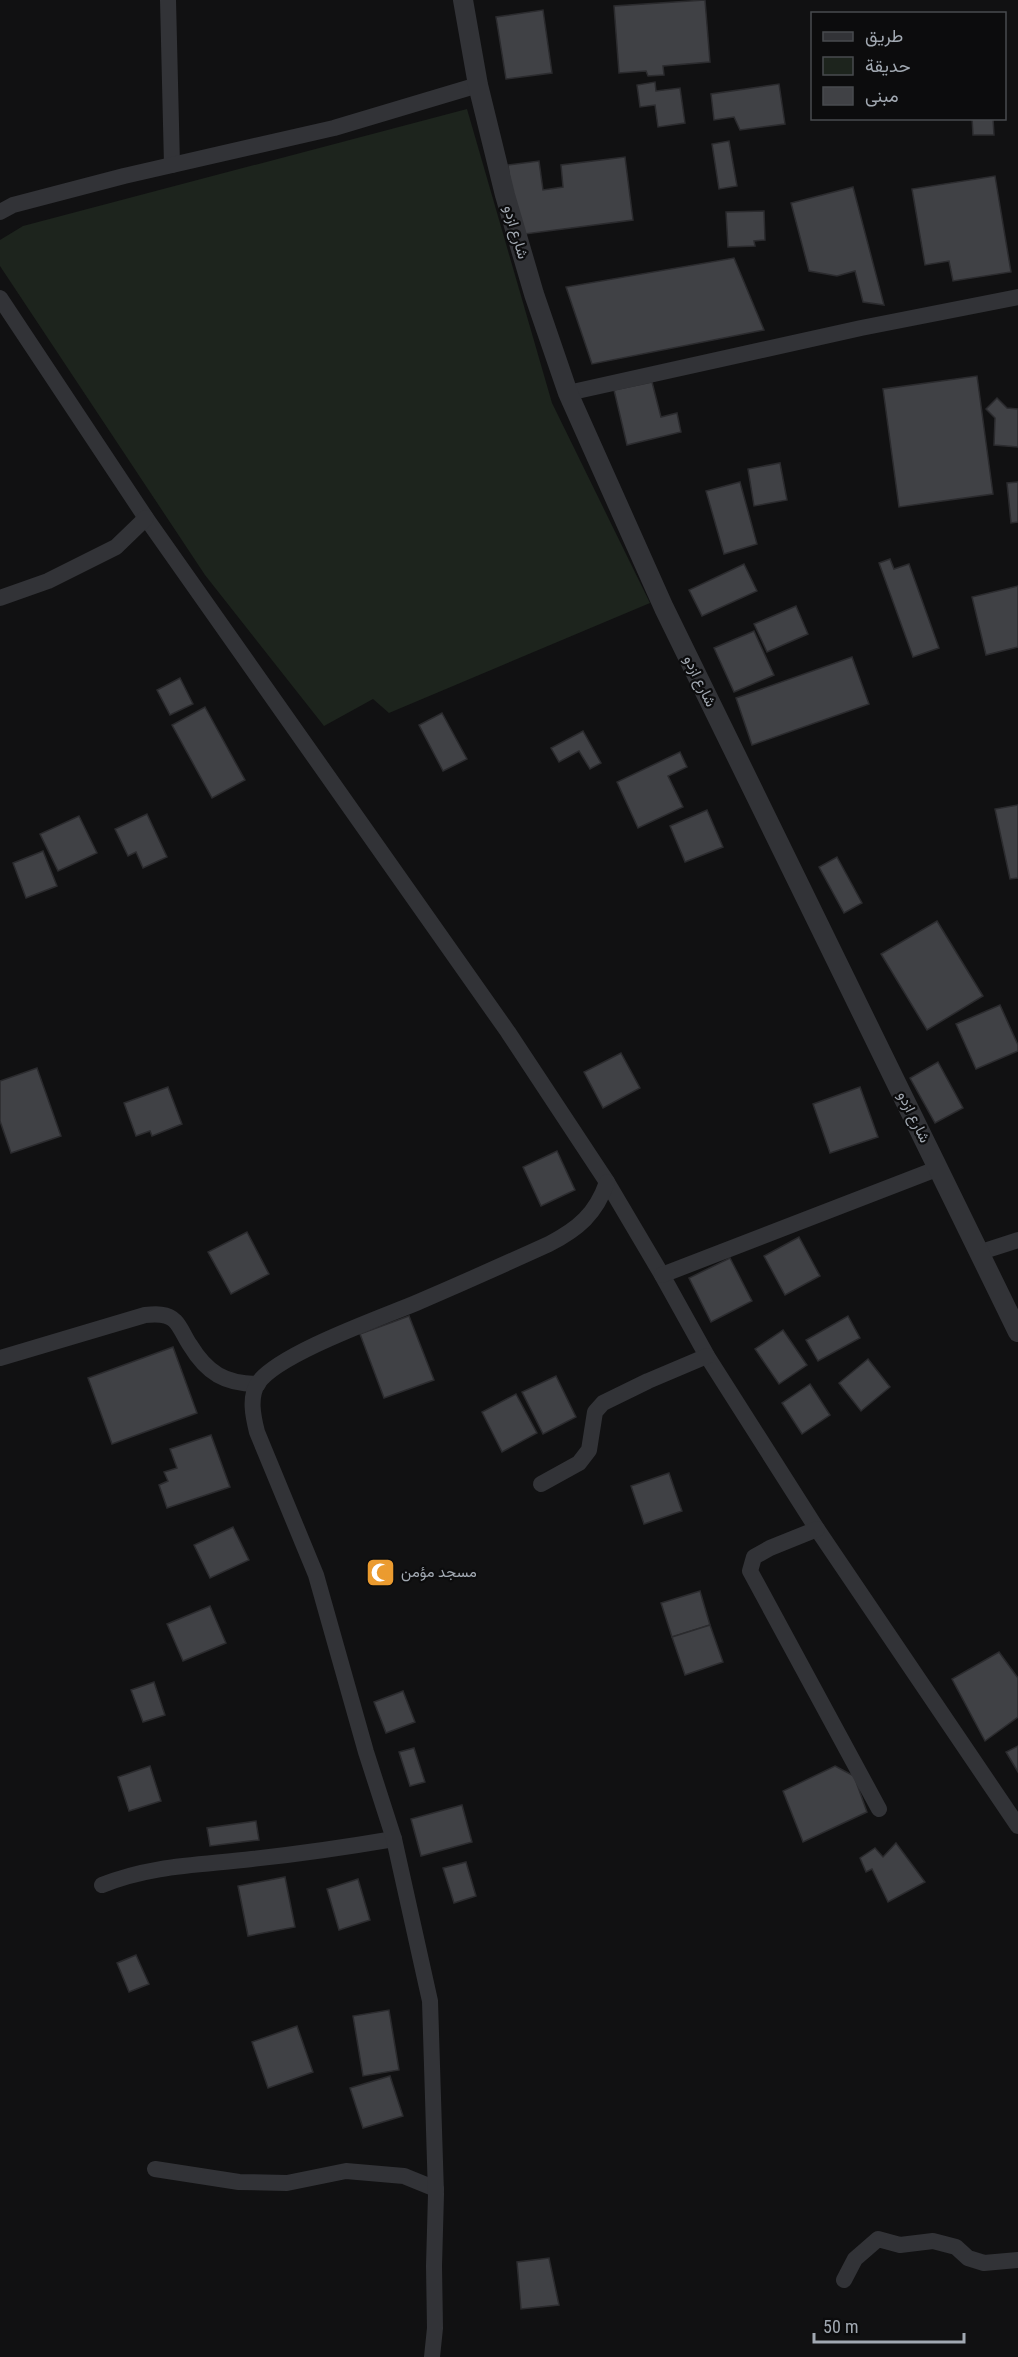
<svg xmlns="http://www.w3.org/2000/svg" width="1018" height="2357" font-family="'Roboto Condensed',Vazirmatn,sans-serif">
<style>
.green{fill:#1d241d}
.building{fill:#404145;stroke:#2b2b2e;stroke-width:1.5}
.lines{fill:none;stroke-linecap:round;stroke-linejoin:round}
.minor{stroke:#323337;stroke-width:16}
.tertiary{stroke:#323337;stroke-width:20}
.labels{text-anchor:middle;dominant-baseline:central;stroke-width:4.5;stroke-linejoin:round;paint-order:stroke}
.street-label{font-size:15px;fill:#a2a9b2;stroke:#0c0c0d}
.poi-label{font-size:15px;fill:#a2a9b2;stroke:#0c0c0d;text-anchor:start}
</style>
<rect width="100%" height="100%" fill="#111112"/>
<path class="green" d="M467 109 552 403 650 603 389 713 373 699 324 726 205 575 0 266V240L23 226Z"/>
<g class="building">
<path d="M705 0 710 62 663 66 664 75 648 76 646 71 619 73 614 6Z"/>
<path d="M543 10 552 73 506 79 496 17Z"/>
<path d="M655 82 656 91 680 88 685 123 658 127 655 105 640 107 637 85Z"/>
<path d="M779 84 785 124 740 130 734 117 714 120 711 94Z"/>
<path d="M972 118H993L994 135H973Z"/>
<path d="M729 141 737 186 719 189 712 144Z"/>
<path d="M625 157 633 220 517 235 508 165 539 161 543 190 563 187 561 165Z"/>
<path d="M995 176 1011 272 953 281 949 261 925 265 912 189Z"/>
<path d="M853 187 884 305 863 302 855 271 837 276 809 271 791 203Z"/>
<path d="M764 211 765 240 754 241 755 246 728 247 726 212Z"/>
<path d="M734 258 764 330 592 364 566 287Z"/>
<path d="M977 376 993 494 899 507 883 389Z"/>
<path d="M652 382 661 417 677 413 681 432 627 445 614 390Z"/>
<path d="M997 398 1007 408 1018 409V447L994 445 995 418 986 409Z"/>
<path d="M780 463 787 500 754 506 748 469Z"/>
<path d="M740 482 757 544 724 554 706 491Z"/>
<path d="M1018 482V522L1011 523 1007 483Z"/>
<path d="M890 559 894 569 909 564 939 648 913 657 879 563Z"/>
<path d="M744 564 757 591 702 616 689 590Z"/>
<path d="M1018 586V647L986 655 972 597Z"/>
<path d="M796 606 808 634 767 652 754 624Z"/>
<path d="M754 631 774 675 734 692 714 648Z"/>
<path d="M852 657 869 704 752 745 736 698Z"/>
<path d="M180 678 193 704 170 715 157 690Z"/>
<path d="M205 707 245 780 212 798 172 725Z"/>
<path d="M442 713 467 759 443 771 419 725Z"/>
<path d="M583 731 601 763 590 769 579 751 559 762 551 748Z"/>
<path d="M680 752 687 767 668 776 683 807 638 828 617 782Z"/>
<path d="M1018 805V878L1010 879 995 809Z"/>
<path d="M707 810 723 847 685 862 670 826Z"/>
<path d="M147 814 167 857 143 868 136 852 128 856 115 829Z"/>
<path d="M79 816 97 853 58 871 40 834Z"/>
<path d="M43 851 57 886 26 898 13 863Z"/>
<path d="M837 857 862 903 844 913 819 867Z"/>
<path d="M937 921 983 996 927 1030 881 954Z"/>
<path d="M1000 1005 1018 1045V1051L976 1069 956 1024Z"/>
<path d="M621 1053 640 1088 603 1108 584 1072Z"/>
<path d="M938 1062 963 1108 935 1123 910 1078Z"/>
<path d="M37 1068 61 1136 11 1153 0 1121V1081Z"/>
<path d="M168 1087 182 1124 152 1136 150 1131 136 1136 124 1103Z"/>
<path d="M860 1087 878 1137 830 1153 813 1104Z"/>
<path d="M557 1151 575 1190 541 1206 523 1167Z"/>
<path d="M247 1232 269 1274 231 1294 208 1252Z"/>
<path d="M799 1237 820 1276 785 1295 764 1256Z"/>
<path d="M730 1258 752 1301 711 1322 689 1278Z"/>
<path d="M409 1316 434 1380 384 1398 360 1334Z"/>
<path d="M848 1316 860 1338 818 1361 806 1340Z"/>
<path d="M783 1330 807 1365 779 1384 755 1349Z"/>
<path d="M173 1347 197 1413 112 1444 88 1378Z"/>
<path d="M868 1359 890 1387 861 1411 839 1383Z"/>
<path d="M556 1376 576 1417 543 1434 522 1392Z"/>
<path d="M810 1384 830 1415 802 1434 782 1403Z"/>
<path d="M516 1394 537 1433 502 1452 482 1412Z"/>
<path d="M211 1435 230 1487 167 1508 159 1485 168 1481 164 1472 177 1468 170 1449Z"/>
<path d="M669 1473 682 1511 644 1524 631 1486Z"/>
<path d="M233 1527 249 1560 210 1578 194 1545Z"/>
<path d="M700 1591 710 1625 672 1637 661 1603Z"/>
<path d="M210 1606 226 1643 183 1661 167 1624Z"/>
<path d="M710 1625 723 1662 685 1675 672 1637Z"/>
<path d="M999 1652 1018 1678V1717L985 1741 952 1679Z"/>
<path d="M154 1682 165 1715 143 1722 131 1690Z"/>
<path d="M403 1691 415 1722 386 1733 374 1702Z"/>
<path d="M1018 1746V1772L1006 1752Z"/>
<path d="M414 1748 425 1782 410 1786 399 1752Z"/>
<path d="M150 1766 161 1801 129 1811 118 1777Z"/>
<path d="M835 1766 854 1776 867 1812 803 1842 783 1791Z"/>
<path d="M462 1805 472 1842 421 1856 411 1819Z"/>
<path d="M256 1821 259 1840 210 1846 207 1828Z"/>
<path d="M896 1843 925 1882 888 1902 872 1869 866 1872 860 1858 875 1848 883 1857Z"/>
<path d="M466 1862 476 1896 454 1903 443 1868Z"/>
<path d="M285 1877 295 1927 248 1936 238 1886Z"/>
<path d="M358 1879 370 1920 339 1930 327 1889Z"/>
<path d="M136 1955 149 1984 129 1992 117 1963Z"/>
<path d="M389 2010 399 2070 363 2076 353 2016Z"/>
<path d="M297 2026 313 2072 268 2088 252 2042Z"/>
<path d="M390 2076 403 2116 363 2128 350 2088Z"/>
<path d="M549 2258 559 2305 521 2309 517 2262Z"/>
</g>
<g class="lines">
<g class="minor">
<path d="M168 0 172 165"/>
<path d="M0 212 13 205 124 176 334 128 478 85"/>
<path d="M0 298 146 518 508 1032 607 1182 662 1275 707 1356 817 1529 1018 1826"/>
<path d="M568 393 861 328 1018 297"/>
<path d="M0 598 48 581 116 547 146 518"/>
<path d="M981 1252 1018 1240"/>
<path d="M662 1275 939 1168"/>
<path d="M0 1358 145 1315C155 1314 168 1313 175 1321 181 1327 185 1338 190 1345 207 1373 225 1384 258 1384"/>
<path d="M541 1484 579 1463 589 1450 595 1412 603 1403 648 1381 707 1356"/>
<path d="M817 1529 770 1548 754 1557 750 1571 879 1809"/>
<path d="M102 1885C151 1865 201 1865 252 1859 299 1854 347 1847 394 1839"/>
<path d="M155 2169 239 2182 287 2183 346 2171 404 2176 436 2189"/>
<path d="M844 2280 855 2259 878 2239 900 2245 933 2241 956 2247 968 2258 984 2263 1018 2260"/>
<path d="M432 2357 435 2328 434 2266 436 2194 430 2001 394 1839 366 1752 316 1575 257 1432C253 1416 249 1397 258 1383 278 1354 380 1318 416 1303 460 1284 505 1264 549 1244 578 1229 596 1214 607 1182"/>
</g>
<path class="tertiary" d="M463 0 478 85 505 195 534 294 568 393 664 608 1018 1332"/>
</g>
<defs>
<symbol id="mosque-square" viewBox="-11 -11 22 22"><rect x="-9" y="-9" width="18" height="18" rx="4" fill="#eb9b2f" stroke="#0c0c0d"/><path d="M3.5-4.9A6 6 0 1 0 3.5 4.9A5 5 0 1 1 3.5-4.9Z" fill="#fff"/></symbol>
</defs>
<g fill-rule="evenodd">
<use href="#mosque-square" x="364" y="1556" width="33" height="33"/>
</g>
<g class="labels">
<g class="street-label">
<text transform="translate(516 232) rotate(74)">شارع ازدو</text>
<text transform="translate(700 681) rotate(64)">شارع ازدو</text>
<text transform="translate(914 1117) rotate(64)">شارع ازدو</text>
</g>
<g class="poi-label">
<text x="401" y="1572">مسجد مؤمن</text>
</g>
</g>
<rect x="811" y="12" width="195" height="108" fill="#0c0c0d" stroke="#484b4f" stroke-width="1.5"/>
<rect x="823" y="32" width="30" height="9" fill="#323337" stroke="#484b4f" stroke-width="1.5"/>
<text x="865" y="42" font-size="18" fill="#a2a9b2">طريق</text>
<rect x="823" y="57" width="30" height="18" fill="#1d241d" stroke="#484b4f" stroke-width="1.5"/>
<text x="865" y="72" font-size="18" fill="#a2a9b2">حديقة</text>
<rect x="823" y="87" width="30" height="18" fill="#404145" stroke="#484b4f" stroke-width="1.5"/>
<text x="865" y="102" font-size="18" fill="#a2a9b2">مبنى</text>
<path d="M814 2333v9h150v-9" fill="none" stroke="#a2a9b2" stroke-width="3"/>
<text x="823" y="2333" font-size="18" fill="#a2a9b2" stroke="#0c0c0d" stroke-width="4.5" paint-order="stroke">50 m</text>
</svg>
